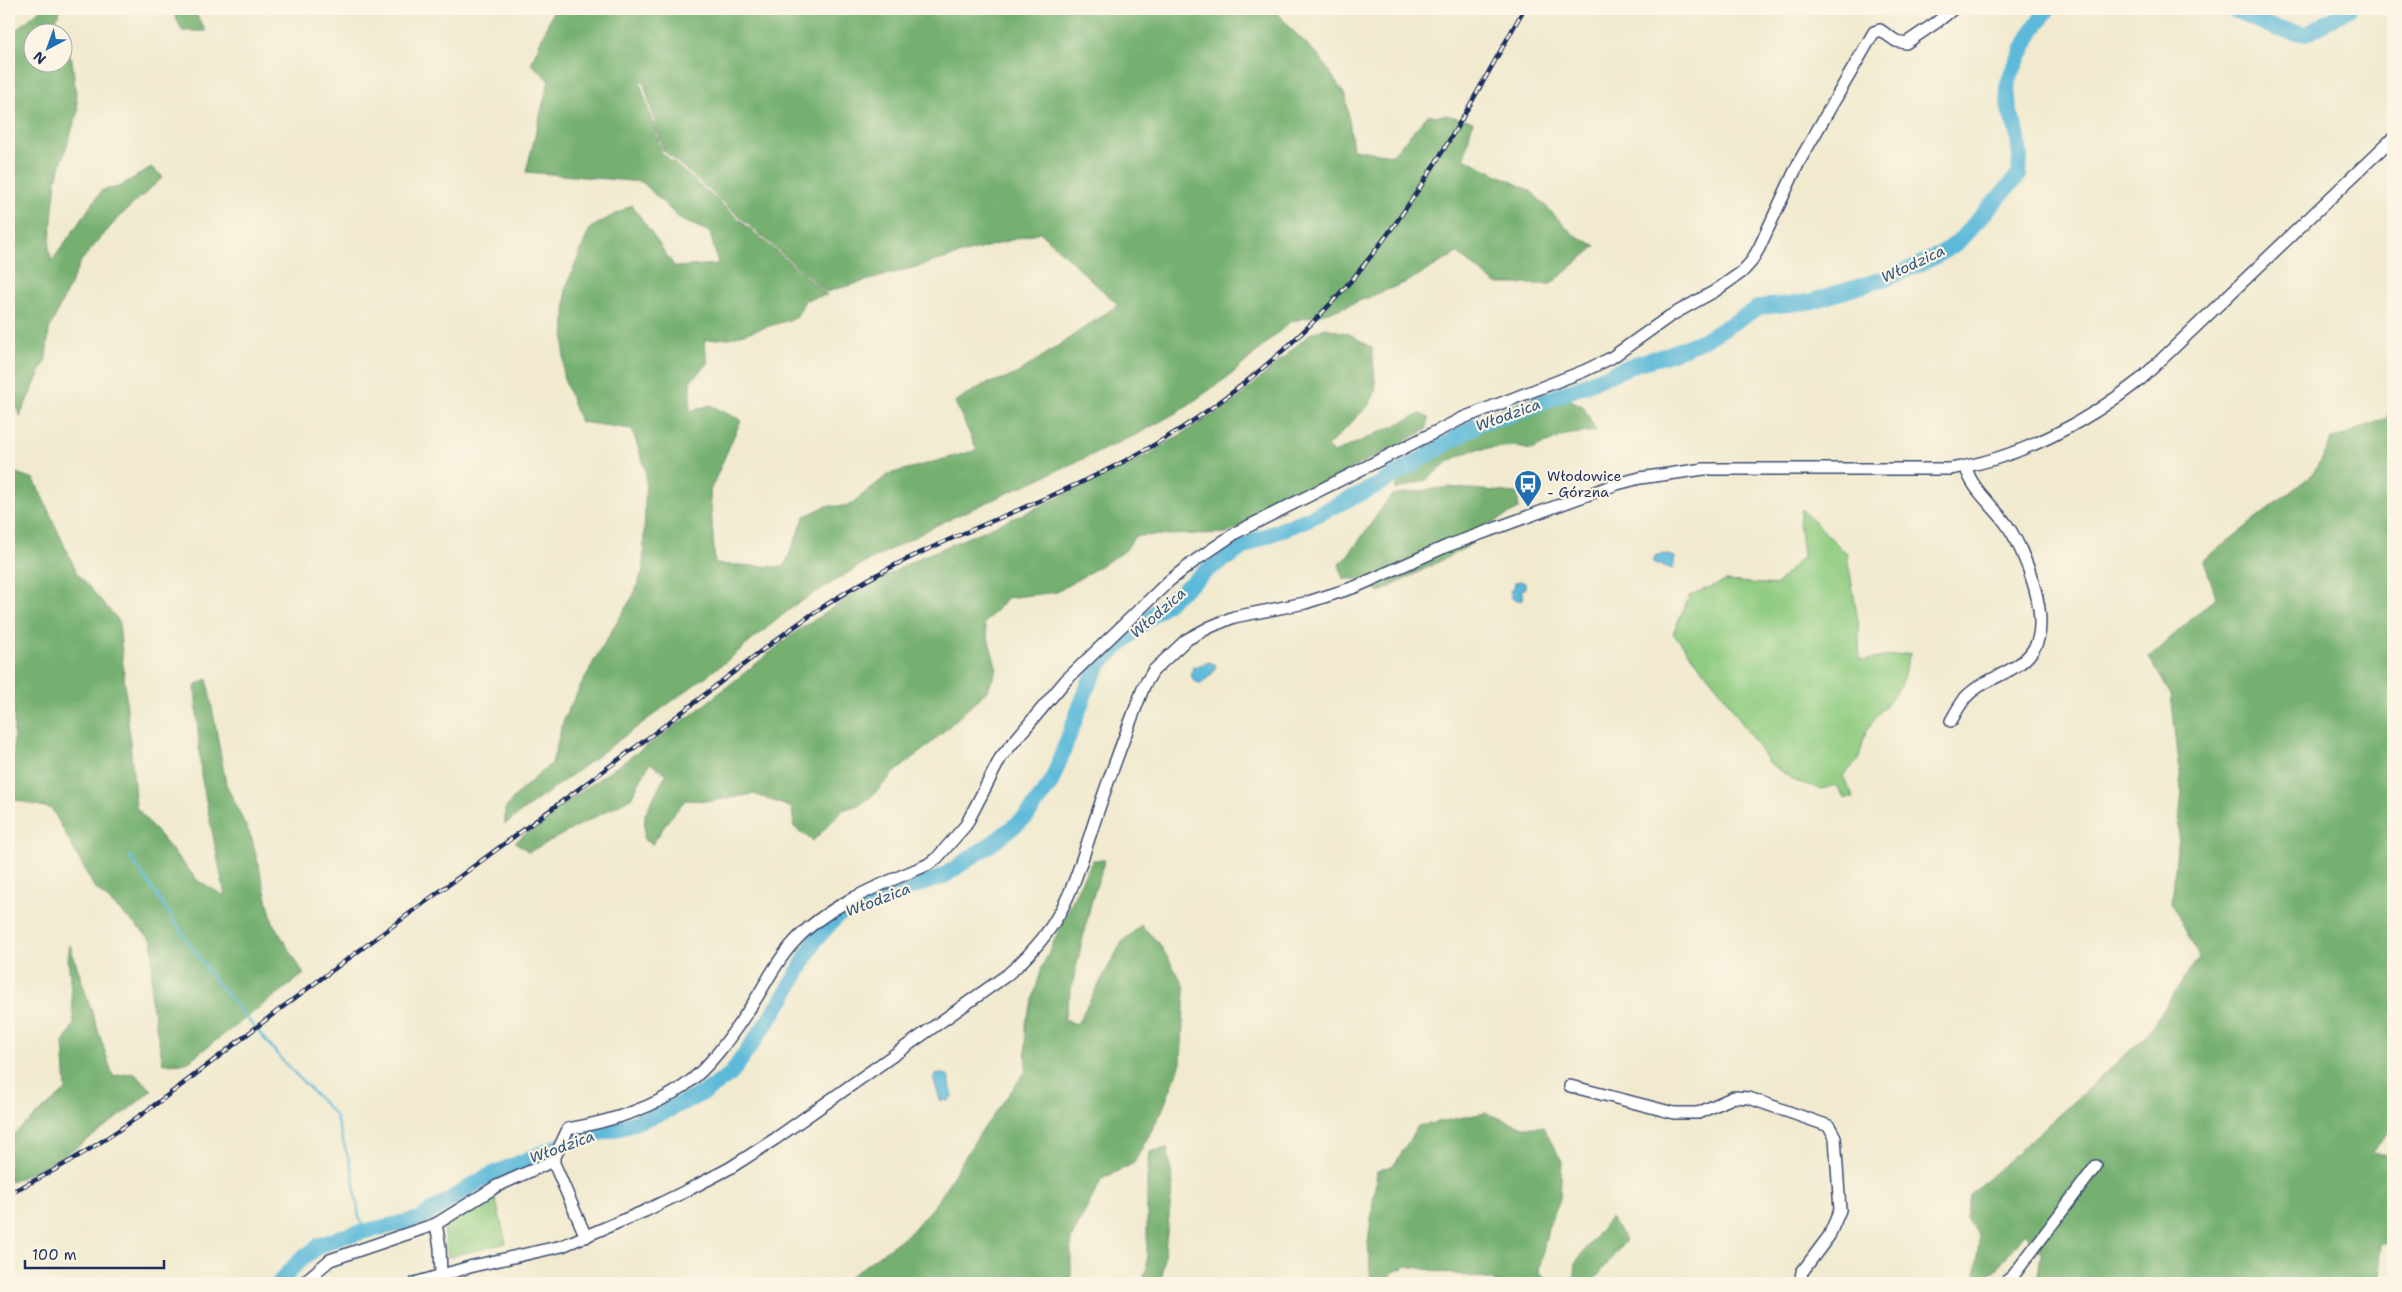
<svg xmlns="http://www.w3.org/2000/svg" width="2402" height="1292" font-family="'Shantell Sans',sans-serif">
<style>
.green{fill:#90cc81;stroke:#567e70}
.forest{fill:#74b06f;stroke:#487066;fill-rule:evenodd}
.water{fill:#5bb9d9;stroke:#3b749c}
.lines{fill:none;stroke-linecap:round;stroke-linejoin:round}
.stream{stroke:#5bb9d9;stroke-width:2.5}
.river{stroke:#5bb9d9;stroke-width:16}
.minor-casing{stroke:#3b4b6f;stroke-width:14}
.minor{stroke:#fff;stroke-width:11}
.rail-casing{stroke:#1b2f5e;stroke-width:4.5}
.rail{stroke:#fcf5e5;stroke-width:2.5;stroke-dasharray:8;stroke-linecap:butt}
.labels{text-anchor:middle;dominant-baseline:central;stroke-width:4.5;stroke-linejoin:round;paint-order:stroke}
.poi-label{font-size:14px;fill:#1b2f5e;stroke:#fcf5e5;text-anchor:start}
.water-label{font-size:15px;font-style:italic;fill:#2e5883;stroke:#fcf5e5}
</style>
<rect width="100%" height="100%" fill="#fcf5e5"/>
<filter id="ink" filterUnits="userSpaceOnUse"><feTurbulence type="fractalNoise" baseFrequency=".02" numOctaves="2"/><feDisplacementMap in="SourceGraphic" scale="10" xChannelSelector="R" yChannelSelector="G"/><feConvolveMatrix kernelMatrix="1 2 1 2 8 2 1 2 1" color-interpolation-filters="sRGB"/></filter>
<filter id="wash" filterUnits="userSpaceOnUse"><feTurbulence type="fractalNoise" baseFrequency=".0096" numOctaves="4" result="noise"/><feDisplacementMap in="SourceGraphic" scale="20" xChannelSelector="R" yChannelSelector="G"/><feGaussianBlur stdDeviation="1.12" result="paint"/><feColorMatrix in="noise" values="0 0 0 0 0 0 0 0 0 0 0 0 0 0 0 0 0 1.4 0 .05"/><feComposite in="paint" operator="in"/></filter>
<g filter="url(#wash)">
<rect width="100%" height="100%" fill="#f1eacf"/>
<g class="green">
<path d="M1802 509 1847 554 1858 621 1860 661 1910 653 1901 685 1866 731 1858 761 1843 776 1854 798H1845L1836 785 1822 789 1795 781 1768 762 1720 690 1673 633 1690 595 1726 581 1776 585 1803 556 1799 521Z"/>
<path d="M494 1192 506 1243 448 1257 444 1227 447 1220Z"/>
</g>
<g class="forest">
<path d="M41 9H60L59 14 48 32H32V62H62L63 48 72 59 78 111 56 180 49 250 52 261 102 190 119 187 151 167 163 177 118 218 81 261 49 330 46 359 20 416 9 385V277L16 229 9 138V86L13 33Z"/>
<path d="M172 9H193L206 31H182Z"/>
<path d="M554 9H1275L1288 26 1319 56 1346 97 1353 149 1392 155 1427 116 1445 115 1473 121 1464 158 1531 191 1573 234 1596 246 1551 284H1496L1457 253 1407 282 1339 309 1290 322 1232 374 1181 410 1138 434 939 524 859 566 795 605 728 660 505 824V809L519 792 552 763 564 718 595 659 634 594 643 570 646 471 632 429 580 422 563 376 566 287 590 228 632 205 675 267 718 264 710 232 681 220 642 182 526 172 549 80 531 64ZM643 80 663 150 826 292 1040 232 1118 305 1015 375 983 385 955 402 977 450 889 474 848 506H826L805 516 784 567 715 564 710 491 741 420 710 405 690 411V381L708 364 704 340 730 338 796 318 805 300 827 295 662 153 640 83Z"/>
<path d="M1326 328 1350 334 1372 348 1376 391 1369 405 1327 447 1334 453 1420 414 1429 418 1426 430 1228 533 1135 536 1125 551 1057 592 1007 598 984 624 997 669 987 691 929 745 893 774 871 797 861 804 843 810 813 841 794 827 792 808 754 794 712 801 685 800 667 822 653 844 644 840 645 814 666 774 650 763 631 798 529 852 515 842 566 802 694 713 796 632 858 591 917 559 1032 510 1149 454 1234 402 1311 333Z"/>
<path d="M1553 391 1583 406 1596 431 1565 435 1531 450 1513 446 1473 450 1449 461 1426 480 1395 490 1398 482 1434 458 1494 412Z"/>
<path d="M2393 391V1126L2372 1152 2393 1156V1243H2381L2380 1283H2037L2041 1253 2024 1233 1996 1270 1976 1279 1979 1236 1966 1218 1970 1195 2144 1038 2199 957 2172 903 2182 789 2171 695 2149 657 2216 597 2204 560 2313 474 2331 440 2387 418Z"/>
<path d="M16 473 34 479 77 573 119 621 136 807 198 881 225 896 201 775 195 686 207 679 226 784 252 839 273 923 304 974 186 1063 163 1064 151 999 153 941 94 887 52 809 12 799 14 721 9 637V486Z"/>
<path d="M1448 487 1517 493 1519 509 1487 525 1467 547 1380 592 1361 579H1344L1339 565C1360 543 1373 518 1392 495Z"/>
<path d="M1093 860H1105L1091 903 1064 1020 1077 1024 1122 942 1141 925 1159 943 1185 987 1181 1063 1162 1111 1134 1163 1102 1179 1071 1239V1283H841L911 1232 936 1203 978 1136 1026 1071 1025 1026 1042 967 1080 884Z"/>
<path d="M70 945 113 1076 134 1073 152 1090C114 1123 55 1166 9 1182V1138L66 1090 63 1043 74 1024 68 957Z"/>
<path d="M1485 1113 1524 1127H1543L1562 1162 1560 1199 1548 1228 1539 1271 1550 1283H1495L1492 1280 1407 1266 1392 1273 1389 1283H1371L1368 1243 1377 1171 1394 1165 1418 1126Z"/>
<path d="M1167 1148 1173 1183 1161 1283H1141L1147 1268V1179L1150 1152Z"/>
<path d="M1610 1218 1626 1240 1592 1283H1573L1575 1263Z"/>
</g>
<g class="water">
<path d="M1663 554 1675 557 1673 569 1654 563 1652 560 1656 555Z"/>
<path d="M1521 581 1525 583V589L1521 590 1524 597 1521 601 1512 598 1510 590 1514 588 1515 582Z"/>
<path d="M1210 662 1216 665C1214 674 1208 678 1201 684L1193 680 1191 674 1193 667Z"/>
<path d="M937 1073 948 1075 953 1096 948 1101 940 1100 933 1078Z"/>
</g>
<g class="lines">
<path class="stream" d="M130 856 213 978 283 1061 335 1115 352 1170 359 1217 366 1231"/>
<g class="river">
<path d="M2232 9 2277 29 2307 34 2349 9"/>
<path d="M279 1283 298 1262 319 1246 341 1237 419 1219 486 1177 573 1140 619 1128 664 1112 705 1092 731 1074 783 999 816 939 837 916 856 906 942 877 994 842 1027 816 1051 783 1089 683 1102 661 1151 616 1209 569 1254 541 1310 518 1382 483 1480 423 1519 412 1638 363 1667 355 1706 339 1759 307 1809 302 1893 276 1933 258 1957 243 2019 175 2020 157 2017 132 2009 110 2007 87 2011 74 2030 34 2048 9"/>
</g>
</g>
</g>
<g filter="url(#ink)">
<g class="lines">
<defs>
<g id="minor">
<path d="M1951 721C1955 713 1960 705 1965 698 1984 677 2017 674 2033 650 2053 621 2025 551 2007 525 1994 506 1971 489 1966 467"/>
<path d="M1570 1086 1674 1113H1698L1734 1097 1749 1098 1829 1126 1835 1137 1840 1210 1829 1236 1802 1272 1800 1283"/>
<path d="M436 1224 440 1247 441 1274"/>
<path d="M586 1237 553 1161 568 1129C607 1122 651 1109 684 1086 712 1066 733 1033 752 1005 766 984 776 961 794 942 827 905 882 884 927 865L937 858 966 825 1001 757 1066 680 1169 581 1196 560 1237 532 1463 418 1584 371 1611 358 1670 316 1715 291 1742 272 1751 262 1759 248 1799 162 1874 32 1880 30 1896 41 1906 43 1937 22 1953 9"/>
<path d="M303 1283 330 1260 436 1224 497 1186 553 1161"/>
<path d="M415 1283 473 1266 562 1246 645 1211 688 1190 730 1168 775 1139 1007 975C1067 924 1074 882 1098 811 1112 769 1128 728 1144 686L1153 671 1186 640 1210 627 1234 617 1305 603 1355 587 1447 546 1617 484 1640 478 1704 469H1950C2019 459 2087 422 2141 379L2393 138"/>
<path d="M2004 1283 2013 1276 2096 1166"/>
</g>
</defs>
<use href="#minor" class="minor-casing"/>
<use href="#minor" class="minor"/>
<defs>
<path id="rail" d="M9 1193C110 1147 196 1073 284 1006 408 914 533 824 656 732 713 689 769 642 829 603 928 538 1044 507 1147 449 1199 420 1245 385 1289 345 1395 249 1455 131 1524 9"/>
</defs>
<use href="#rail" class="rail-casing"/>
<use href="#rail" class="rail"/>
</g>
</g>
<defs>
<symbol id="bus-pin" viewBox="-11 -11 22 30"><path d="M0 17L-7.5 6A9.5 9.5 0 1 1 7.5 6Z" fill="#1f6fb2" stroke="#fcf5e5"/><path d="M-5-6H5V4H4V6H2V4H-2V6H-4V4H-5ZM-3.5-4V0h7V-4ZM-3.5 1.2v1.5H-2V1.2ZM2 1.2v1.5H3.5V1.2Z" fill="#fff"/></symbol>
</defs>
<g fill-rule="evenodd">
<use href="#bus-pin" x="1512" y="468" width="32" height="43"/>
</g>
<g class="labels">
<g class="poi-label">
<text x="1547" y="476">Włodowice<tspan x="1547" dy="16">- Górzna</tspan></text>
</g>
<g class="water-label">
<text transform="translate(1913 264) rotate(-25)">Włodzica</text>
<text transform="translate(1508 415) rotate(-20)">Włodzica</text>
<text transform="translate(1158 613) rotate(-41)">Włodzica</text>
<text transform="translate(878 900) rotate(-21)">Włodzica</text>
<text transform="translate(562 1147) rotate(-20)">Włodzica</text>
</g>
</g>
<rect width="2402" height="1292" fill="none" stroke="#fcf5e5" stroke-width="30"/>
<g transform="translate(48 48) rotate(221)"><circle r="24" fill="#fcf5e5" stroke="#a2a6af"/>
<path d="M0-4L9 19L0 12L-9 19Z" fill="#1f6fb2"/>
<text y="-8" font-size="14" font-weight="bold" text-anchor="middle" fill="#1b2f5e">N</text>
</g>
<path d="M25 1260v8h139v-8" fill="none" stroke="#1b2f5e" stroke-width="2.5"/>
<text x="32" y="1260" font-size="15" fill="#1b2f5e" stroke="#fcf5e5" stroke-width="4" paint-order="stroke">100 m</text>
</svg>
